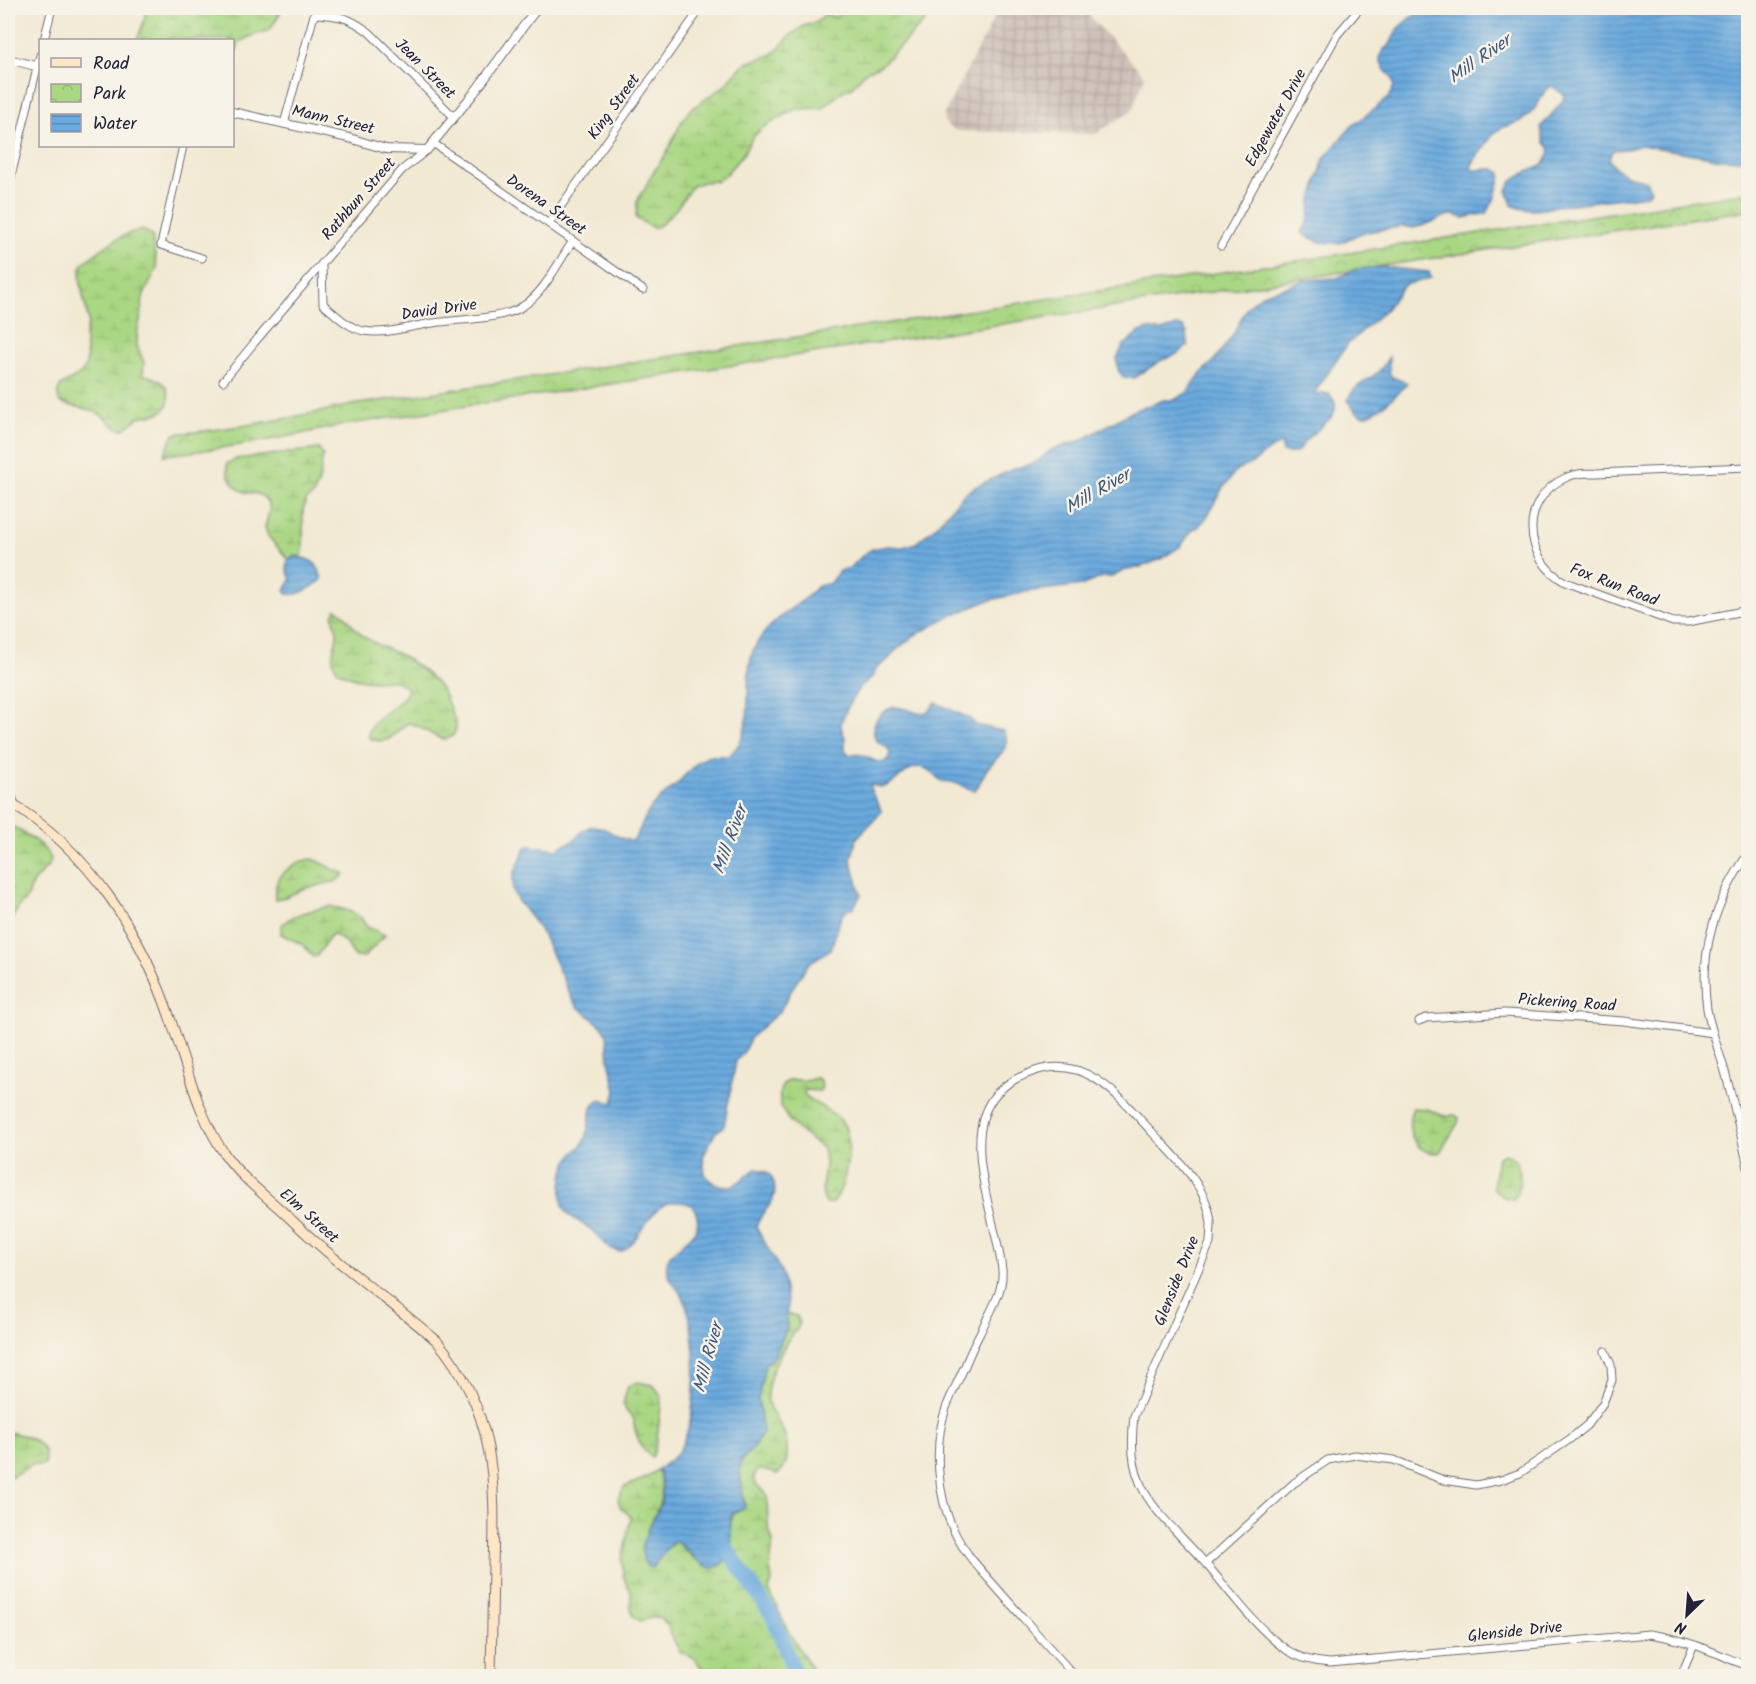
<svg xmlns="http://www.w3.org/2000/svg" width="1756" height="1684" font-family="Kalam,sans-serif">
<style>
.industrial{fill:url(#industrial-grid)}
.wetland{fill:url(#wetland-marsh);stroke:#667c60;stroke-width:1.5}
.park{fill:url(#park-crowns);stroke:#667c60;stroke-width:1.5}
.water{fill:url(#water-rules);stroke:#46668c;stroke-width:1.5}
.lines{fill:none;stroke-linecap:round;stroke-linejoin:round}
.river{stroke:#6baade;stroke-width:15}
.minor-casing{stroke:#6b6870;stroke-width:9}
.tertiary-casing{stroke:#6b6870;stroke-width:10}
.secondary-casing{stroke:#6b6870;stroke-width:11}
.minor{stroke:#fff;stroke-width:7}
.tertiary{stroke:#fff;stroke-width:8}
.secondary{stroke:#fee5c5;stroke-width:9}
.labels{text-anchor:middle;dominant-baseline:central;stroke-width:5;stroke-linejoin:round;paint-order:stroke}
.street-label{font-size:16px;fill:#22223b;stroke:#f7f3e8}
.water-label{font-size:18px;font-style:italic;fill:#3f587c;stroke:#f7f3e8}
</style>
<defs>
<pattern id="industrial-grid" width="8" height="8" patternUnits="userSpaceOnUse" patternTransform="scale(1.5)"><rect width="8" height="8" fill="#cec1b9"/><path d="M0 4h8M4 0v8" fill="none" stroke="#b1a6a0"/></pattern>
<pattern id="wetland-marsh" width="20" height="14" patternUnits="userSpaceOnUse" patternTransform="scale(1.5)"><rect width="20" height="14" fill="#aad784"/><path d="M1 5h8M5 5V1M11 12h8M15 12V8" fill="none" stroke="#92b873"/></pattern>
<pattern id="park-crowns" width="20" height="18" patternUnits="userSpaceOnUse" patternTransform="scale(1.5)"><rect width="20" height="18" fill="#aad784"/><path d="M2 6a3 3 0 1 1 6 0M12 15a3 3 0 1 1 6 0" fill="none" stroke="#92b873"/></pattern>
<pattern id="water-rules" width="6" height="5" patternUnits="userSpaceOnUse" patternTransform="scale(1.5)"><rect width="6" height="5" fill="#6baade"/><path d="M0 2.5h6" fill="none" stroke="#588ab5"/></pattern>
</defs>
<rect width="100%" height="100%" fill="#f7f3e8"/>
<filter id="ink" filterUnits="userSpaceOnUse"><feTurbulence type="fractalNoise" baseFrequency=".0167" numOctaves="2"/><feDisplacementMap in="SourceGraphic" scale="12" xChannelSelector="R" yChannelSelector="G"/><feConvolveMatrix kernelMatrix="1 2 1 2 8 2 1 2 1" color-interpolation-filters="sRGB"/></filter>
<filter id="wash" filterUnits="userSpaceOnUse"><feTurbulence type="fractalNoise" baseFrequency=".008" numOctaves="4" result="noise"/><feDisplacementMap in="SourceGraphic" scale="24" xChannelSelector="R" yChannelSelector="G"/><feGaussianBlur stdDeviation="1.35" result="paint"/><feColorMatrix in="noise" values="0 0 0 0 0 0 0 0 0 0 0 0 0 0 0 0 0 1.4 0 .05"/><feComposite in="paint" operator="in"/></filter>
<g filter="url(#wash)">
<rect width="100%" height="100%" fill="#f2e9d3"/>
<path class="industrial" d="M999 8H1095L1089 16 1145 76 1132 111 1095 134 958 131 949 127 944 121V114Z"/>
<g class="wetland">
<path d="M147 8H283L270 30 249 37 239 42 233 65 232 40H137L143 24Z"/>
<path d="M860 8H938L881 65 865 72 852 87 844 90 823 108 796 109 764 127 752 138 743 154 727 173 717 181 703 182 692 186 676 209 660 225 653 228 636 218 637 203 641 193 644 191 650 177 666 154 682 121 690 110 724 86 744 64 773 54 792 34 804 26 815 23 825 14 835 17 847 9 856 10Z"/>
<path d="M142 230 150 234 152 236 157 268 143 297 141 316 137 333V345L144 363 143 374C148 376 155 378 160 381 171 388 172 406 161 412 154 416 146 414 138 418 133 421 129 428 123 429 114 430 108 418 100 414 87 407 73 408 60 402 49 379 82 383 86 365 88 356 85 346 85 337 85 333 88 328 88 323 88 304 75 283 83 263 100 251 120 233 142 230Z"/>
<path d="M319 449 323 455 319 482 313 495 306 501 303 509V552L300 557 295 556 288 559 268 536 265 527 270 508C268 503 267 499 262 496 258 493 253 494 248 493 235 490 226 477 227 464L236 459Z"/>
<path d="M336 609C348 614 351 627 362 635 374 644 388 649 402 656 414 663 437 680 443 692 447 700 450 710 454 718 457 725 457 734 449 738 437 743 422 724 408 723 392 733 391 747 369 738 365 717 401 709 408 690 397 675 380 683 364 680 354 678 345 675 337 670 327 652 338 647 337 631 336 626 334 621 333 616Z"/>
<path d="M8 824C22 832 44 843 51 859L49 865 33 882 28 897 19 906 8 927Z"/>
<path d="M312 859C324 862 332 871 344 873V875L337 881 303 889 286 897 275 899C272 877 293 861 312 859Z"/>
<path d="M330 906C344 909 361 912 366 926L385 935 364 957H355L347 944 334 934 329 937 317 956 313 957 303 945 281 934 282 925C292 913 315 910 330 906Z"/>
<path d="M816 1078 819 1079 822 1086 820 1091 805 1090 804 1094C814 1106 832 1109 842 1122 855 1139 846 1187 833 1203L827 1204C818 1193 825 1176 825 1163 825 1158 824 1153 823 1148 805 1136 777 1118 780 1093 780 1089 783 1083 787 1081 794 1078 800 1081 806 1081 809 1080 812 1079 816 1078Z"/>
<path d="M1413 1108 1427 1109 1444 1116 1455 1115 1459 1118 1458 1123 1440 1152C1420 1157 1407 1136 1410 1118 1410 1114 1412 1111 1413 1108Z"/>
<path d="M1504 1154C1523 1157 1524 1187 1513 1199 1502 1198 1499 1195 1493 1187L1498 1157Z"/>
<path d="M786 1314 797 1316C798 1319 799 1322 799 1325 798 1331 791 1335 788 1340 779 1355 767 1377 767 1396 768 1412 779 1420 784 1433 788 1445 791 1469 776 1474L759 1469C747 1482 760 1486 767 1495L768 1526 773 1541 770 1569 772 1581 769 1590 789 1633 816 1676H706L696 1659 679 1651 667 1625 661 1618 654 1617 640 1621 633 1616 631 1608V1593L623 1575 622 1560 631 1517 620 1507 618 1499 624 1487 646 1478 657 1470C676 1511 630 1528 647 1566L676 1541 693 1558 731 1543C731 1530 727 1513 742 1509L745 1505 741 1484 740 1465 742 1460 753 1448 763 1432 758 1399 765 1365 776 1354 787 1327Z"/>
<path d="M637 1382 653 1385C656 1389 660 1392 661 1397 662 1403 656 1452 652 1457 642 1452 633 1430 634 1419L627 1412 623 1404 628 1386Z"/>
<path d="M8 1432C20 1434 36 1438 43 1449 46 1453 45 1459 44 1464L42 1465H32L8 1478Z"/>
</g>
<path class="park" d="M1748 192V210L343 425C284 438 224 449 164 455L174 434C234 429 293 418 352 405Z"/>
<g class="water">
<path d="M1425 8H1748V160L1722 159 1641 145 1628 149 1614 150 1609 157C1613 173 1632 176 1646 181L1651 190 1647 195 1556 206C1540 211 1527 212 1512 205L1507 190C1510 186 1511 181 1515 178 1530 168 1547 171 1550 149L1544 141 1541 127 1563 101 1564 95 1552 86 1546 89C1541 100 1534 112 1524 119 1516 124 1506 125 1498 130 1494 132 1472 163 1471 167L1473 170 1494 169 1501 173V176L1494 200 1487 213 1464 218 1453 215 1446 216 1425 225 1413 228 1404 226 1361 233 1340 243 1321 242 1308 237 1302 232 1309 220 1311 203 1324 158 1351 127 1388 98 1394 86 1393 79 1385 70 1380 60 1381 54 1384 49 1389 46 1398 29 1409 19Z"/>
<path d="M1383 267 1429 272 1431 278 1404 285 1385 310 1347 345 1315 392 1316 395 1322 393 1329 394C1349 413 1317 428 1305 441 1302 445 1301 449 1296 452 1292 454 1287 453 1282 452V444C1272 446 1265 453 1257 460 1251 465 1242 467 1235 472 1230 477 1229 484 1223 487L1207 517 1198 527 1193 529 1181 546 1161 559 1141 567 1123 571 1112 577H1103L1083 585 1025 592 987 601 951 616 915 635 894 652 889 659 877 668 873 676 859 688 851 701 841 722V727L845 738V750L850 755C854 755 857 754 861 755 871 757 886 772 890 753L887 747C881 744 875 742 874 734 873 728 875 721 879 716 900 695 911 719 929 712L934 704 937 703 969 718 976 725 1004 731C1013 749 996 757 987 769 982 776 981 783 975 790 966 789 960 784 952 782 948 781 943 783 939 779 933 774 929 768 920 767 906 766 897 784 883 787 879 788 874 785 870 785 870 794 879 802 881 811L877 817 857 838 851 860 861 895 854 907 846 911 841 917 831 949 809 963 795 984 780 1011 751 1037 743 1053 736 1061 724 1126 715 1133 703 1157 705 1174C708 1179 711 1181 717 1184 735 1192 742 1177 756 1169 765 1170 772 1174 774 1183 779 1204 760 1211 756 1227L782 1273 788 1306 786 1314 787 1327 776 1354 765 1365 758 1399 763 1433 753 1448 742 1460 740 1465 741 1484 745 1505 744 1508C740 1509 735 1510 732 1514 728 1522 732 1534 731 1543 729 1556 721 1574 705 1566 693 1559 687 1548 676 1541L670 1545 653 1567 649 1568C630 1549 655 1522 661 1502 664 1492 662 1479 658 1470 665 1464 673 1459 678 1452 700 1419 698 1335 684 1299 680 1291 673 1285 669 1276 655 1247 704 1243 697 1216 695 1209 693 1205 686 1203 648 1194 645 1241 620 1252 605 1249 599 1235 587 1227 580 1221 569 1218 565 1210 559 1199 562 1170 569 1160 574 1152 582 1147 586 1138 591 1125 586 1107 600 1100L613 1103 616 1091 609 1060 607 1035 604 1028 578 1007 572 999 540 929 518 901 513 891V876L526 847 531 846 558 849C564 843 568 845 574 840 577 837 580 833 584 830 600 817 617 842 633 841 640 831 643 819 651 808 657 799 667 793 675 786 685 776 696 759 711 756 717 755 723 757 730 755 760 726 740 681 754 649 763 628 785 613 803 600 812 593 816 583 829 584L839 571 850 568 863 555 872 549 887 546 903 547 916 543 935 527 964 494 973 488 1013 469 1035 463 1051 450 1082 440 1135 410 1164 400H1174L1187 393 1199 376 1214 361 1233 335 1246 309 1255 300 1265 293 1286 287 1303 280 1337 278 1356 269Z"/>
<path d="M1177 326 1183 327 1187 333 1188 346 1179 353 1160 361 1134 378 1123 377 1118 370 1117 358 1124 345 1140 332 1148 329 1161 331Z"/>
<path d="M1389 357V372L1392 377 1407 383C1401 391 1371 420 1361 415 1356 413 1352 406 1348 401 1350 388 1367 381 1377 373 1382 369 1385 362 1389 357Z"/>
<path d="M295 556C312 560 318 561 322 580 312 587 300 596 288 594L285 590 291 580C287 569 282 562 295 556Z"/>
</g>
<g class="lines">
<path class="river" d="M718 1536 772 1615 796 1676"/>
</g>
</g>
<g filter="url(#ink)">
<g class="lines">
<defs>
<g id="minor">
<path d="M314 14C338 15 349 17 369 32L453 116"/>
<path d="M44 40 52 8"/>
<path d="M284 124 316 8"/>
<path d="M433 143 643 290"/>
<path d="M183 146 161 245 202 258"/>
<path d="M8 189 40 55"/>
<path d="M549 223 701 8"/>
<path d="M1221 246 1337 35 1360 8"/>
<path d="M322 265 323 304C335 314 348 328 364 331 386 335 411 326 433 323 458 319 503 320 523 306 545 292 558 262 573 241"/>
<path d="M223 381 254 343 402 170 427 150"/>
<path d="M1748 467 1596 473C1585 473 1575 473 1565 478 1519 499 1523 559 1565 582L1673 622H1688L1748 610"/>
<path d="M8 783 15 806"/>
<path d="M1748 854C1715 902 1699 950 1707 1009 1711 1032 1720 1053 1726 1075 1734 1106 1742 1137 1748 1168"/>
<path d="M1419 1021 1426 1018 1505 1013 1624 1021 1713 1033"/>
<path d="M1206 1563 1294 1483 1328 1460 1355 1455 1394 1460 1443 1480 1476 1485 1501 1480 1520 1473 1570 1439 1587 1425 1603 1403 1612 1380 1611 1365 1605 1351"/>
<path d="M1075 1676C1050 1649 1026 1621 1001 1593 984 1573 965 1555 954 1531 937 1496 933 1445 946 1408 951 1395 958 1381 964 1368 969 1356 974 1344 980 1333 989 1313 1004 1292 1002 1270 997 1219 957 1134 998 1092 1009 1081 1021 1076 1035 1071 1087 1054 1121 1099 1152 1132 1175 1157 1209 1187 1211 1224 1211 1230 1210 1237 1210 1243L1134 1416C1131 1442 1131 1467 1144 1491 1158 1517 1187 1541 1206 1564 1230 1591 1257 1630 1287 1650 1300 1659 1314 1662 1330 1663L1649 1634C1671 1637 1692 1643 1713 1652 1725 1656 1736 1663 1748 1665"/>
<path d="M1681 1676 1694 1645"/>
</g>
<g id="tertiary">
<path d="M8 59 40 67"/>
<path d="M232 112 349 138 386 149 427 150 474 93 537 8"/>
</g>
<path id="secondary" d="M8 802C91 850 144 937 173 1027 188 1070 199 1118 226 1156 241 1177 262 1193 281 1210 303 1231 325 1251 349 1270 378 1294 408 1316 437 1341 495 1410 496 1480 493 1566 492 1603 492 1640 491 1676"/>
</defs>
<use href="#minor" class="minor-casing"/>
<use href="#tertiary" class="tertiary-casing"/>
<use href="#secondary" class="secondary-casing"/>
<use href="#minor" class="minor"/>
<use href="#tertiary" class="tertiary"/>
<use href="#secondary" class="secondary"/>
</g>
</g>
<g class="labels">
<g class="street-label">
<text transform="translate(425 69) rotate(45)">Jean Street</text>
<text transform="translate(614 107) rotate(-54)">King Street</text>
<text transform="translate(1276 118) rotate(-61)">Edgewater Drive</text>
<text transform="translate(333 120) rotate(13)">Mann Street</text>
<text transform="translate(359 199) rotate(-49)">Rathbun Street</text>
<text transform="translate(546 205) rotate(35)">Dorena Street</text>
<text transform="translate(439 310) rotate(-8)">David Drive</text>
<text transform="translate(1614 585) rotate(21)">Fox Run Road</text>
<text transform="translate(1567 1003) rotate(4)">Pickering Road</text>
<text transform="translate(309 1216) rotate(42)">Elm Street</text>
<text transform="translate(1177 1281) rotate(-68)">Glenside Drive</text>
<text transform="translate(1515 1632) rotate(-6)">Glenside Drive</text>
</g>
<g class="water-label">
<text transform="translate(1480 60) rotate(-35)">Mill River</text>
<text transform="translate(1098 492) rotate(-30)">Mill River</text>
<text transform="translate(731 840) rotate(-70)">Mill River</text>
<text transform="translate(709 1358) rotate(-75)">Mill River</text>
</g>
</g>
<rect width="1756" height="1684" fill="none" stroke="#f7f3e8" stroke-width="30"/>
<rect x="39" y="39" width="195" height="108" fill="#f7f3e8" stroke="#a29fa3" stroke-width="1.5"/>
<rect x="51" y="58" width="30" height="9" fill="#fee5c5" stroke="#a29fa3" stroke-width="1.5"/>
<text x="93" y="69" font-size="18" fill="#22223b">Road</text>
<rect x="51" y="84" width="30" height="18" fill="url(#park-crowns)" stroke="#a29fa3" stroke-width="1.5"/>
<text x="93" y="99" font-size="18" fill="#22223b">Park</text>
<rect x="51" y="114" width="30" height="18" fill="url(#water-rules)" stroke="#a29fa3" stroke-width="1.5"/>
<text x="93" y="129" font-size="18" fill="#22223b">Water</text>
<g transform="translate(1687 1615) rotate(205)" stroke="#f7f3e8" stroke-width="4.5" paint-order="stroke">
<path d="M0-4.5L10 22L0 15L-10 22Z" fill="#22223b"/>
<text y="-9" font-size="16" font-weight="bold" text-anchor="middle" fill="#22223b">N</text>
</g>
</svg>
